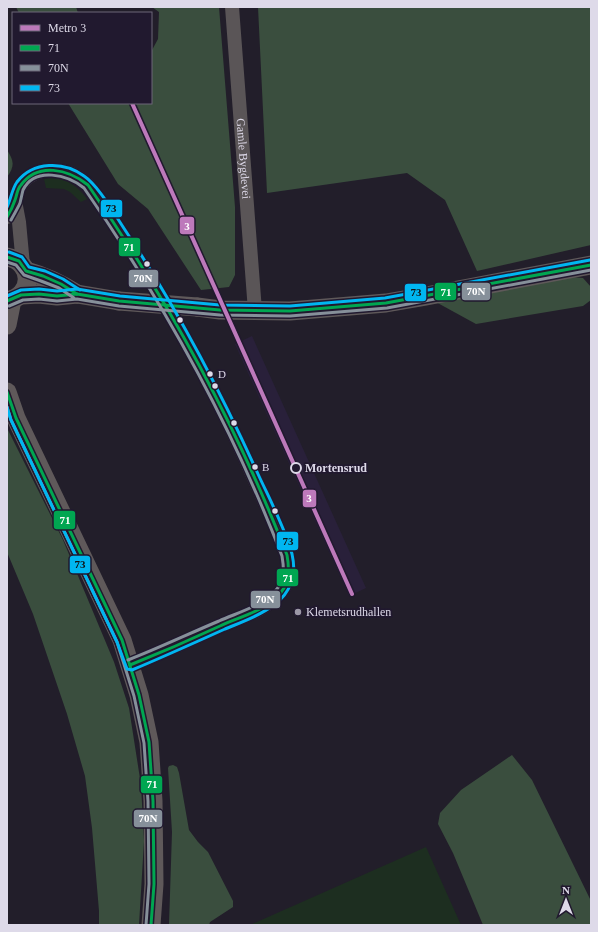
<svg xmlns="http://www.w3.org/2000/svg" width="598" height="932" font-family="'Times New Roman',serif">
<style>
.built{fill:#29203a}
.green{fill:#1d2e20}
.forest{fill:#3a4e3e}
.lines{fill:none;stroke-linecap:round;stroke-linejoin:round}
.street{stroke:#5a5557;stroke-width:14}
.secondary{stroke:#5f595a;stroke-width:19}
.secondary-bridge{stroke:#5f595a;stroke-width:19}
.bus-1-casing{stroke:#21192f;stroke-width:6}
.bus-2-casing{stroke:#21192f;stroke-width:6}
.bus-3-casing{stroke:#21192f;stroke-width:6}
.bus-1{stroke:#00a651;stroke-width:3}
.bus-2{stroke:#86909a;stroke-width:3}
.bus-3{stroke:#00b6f1;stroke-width:3}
.metro-1-casing{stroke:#21192f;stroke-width:7}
.metro-1{stroke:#bd79bb;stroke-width:4}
.bus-dot{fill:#dedae9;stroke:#21192f;stroke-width:1.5}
.stop-dot{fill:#21192f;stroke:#dedae9;stroke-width:2}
.poi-dot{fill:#9c98a6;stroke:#21192f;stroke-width:1.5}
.labels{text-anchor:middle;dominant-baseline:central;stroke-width:3.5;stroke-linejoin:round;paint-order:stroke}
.bus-label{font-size:11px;fill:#dedae9;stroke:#21192f;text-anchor:start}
.street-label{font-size:12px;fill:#dedae9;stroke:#21192f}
.stop-label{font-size:12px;font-weight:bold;fill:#dedae9;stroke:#21192f;text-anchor:start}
.poi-label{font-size:12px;fill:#dedae9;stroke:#21192f;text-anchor:start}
.line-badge{stroke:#21192f;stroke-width:1.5}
.badge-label{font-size:11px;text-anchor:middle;font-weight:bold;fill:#fff}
.pale-badge-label{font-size:11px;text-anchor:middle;font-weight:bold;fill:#111}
</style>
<rect width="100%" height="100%" fill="#221e2a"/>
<path class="built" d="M252 336 366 588 349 596 235 344Z"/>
<g class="green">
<path d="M54 178C69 180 78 187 87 199L81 202 70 192 64 189 46 188 44 179Z"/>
<path d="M426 847 461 925H250Z"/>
</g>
<g class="forest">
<path d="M16 7H76L78 13H19Z"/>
<path d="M152 7H219L235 207V275L229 287 201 290 148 209 118 184 68 103H151V52L158 39 159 12Z"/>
<path d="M258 7H591V245L477 271 445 200 407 173 267 193Z"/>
<path d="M7 150C14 161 15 166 7 177Z"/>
<path d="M571 277 583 278 591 287V300L583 306 476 324 434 301Z"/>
<path d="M7 428 63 540 114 662 129 708 141 785 144 841 139 925H99V911L92 828 85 776 67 714 33 614 7 552Z"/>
<path d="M512 755 532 780 591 901V925H483L453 853 438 824 440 813 461 790Z"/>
<path d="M173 765 177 767 179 773 189 830 198 842 208 852 233 901V907L210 922 209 925H169L172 832 168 768 169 766Z"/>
</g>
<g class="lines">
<g class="street">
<path id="s1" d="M232 7 255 311"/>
<path d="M15 201 19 222 23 265"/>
<path d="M7 217C10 212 13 206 15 201 17 196 17 191 20 186 36 163 70 167 88 185 150 271 202 364 246 460 260 492 275 523 287 555 290 568 290 581 281 592 266 610 241 617 220 626 191 640 161 653 130 665"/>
</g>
<g class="secondary">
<path d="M7 257C34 262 34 296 7 301"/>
<path d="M26 271C44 276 61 284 77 294"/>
<path d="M21 295 39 294 57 296 77 294 119 301"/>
<path d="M197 307 220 310 290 311 386 303 421 297 591 265"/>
<path d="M7 325 12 300"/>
<path d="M7 392 16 418 122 640 139 695 149 742 153 801 154 884 151 925"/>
</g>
<path class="secondary-bridge" d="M119 301 197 307"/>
<defs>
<g id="bus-1">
<path d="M7 217C10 212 13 206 15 200 17 195 17 189 21 185 38 162 68 169 88 185 168 300 236 424 287 555 289 566 290 578 284 588 271 610 241 616 220 626 190 640 160 653 130 665"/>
<path d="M7 257 19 261 26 271 43 276 61 284 77 294"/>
<path d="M7 301 21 295 39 294 57 296 77 294 119 301 220 310 290 311 386 303 591 265"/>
<path d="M7 392 16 418 122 640 139 695 149 742 153 801 154 884 151 925"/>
</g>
<g id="bus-2">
<path d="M11 220C14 214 18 208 20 203 21 199 22 194 23 190 35 166 68 175 84 188 164 303 232 426 282 556 284 568 285 579 277 589 263 606 239 612 219 621 188 634 159 648 128 660"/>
<path d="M7 262 16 265 24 275 41 281 59 288 74 298"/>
<path d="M9 306 23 300 39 299 57 301 77 299 119 306 220 315 290 316 387 308 591 270"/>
<path d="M7 407 11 420 117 642 134 696 144 743 148 801 149 884 146 925"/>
</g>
<g id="bus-3">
<path d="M7 207C11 199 12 189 17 182 33 161 64 161 84 176 99 186 116 217 127 233 177 309 220 390 258 474 269 498 285 528 292 554 294 563 295 574 291 583 288 591 282 599 275 604 261 615 242 622 225 629 194 643 163 657 132 670L127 669 117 642 11 420 7 407"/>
<path d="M9 252 22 257 29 267 45 271 63 279 80 290"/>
<path d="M7 296 21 290 39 289 57 291 77 289 120 296 220 305 290 306 385 298 590 260"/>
</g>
</defs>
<use href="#bus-1" class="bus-1-casing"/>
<use href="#bus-2" class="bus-2-casing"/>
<use href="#bus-3" class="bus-3-casing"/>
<use href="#bus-1" class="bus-1"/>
<use href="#bus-2" class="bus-2"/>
<use href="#bus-3" class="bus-3"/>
<defs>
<path id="metro-1" d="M132 103 352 594"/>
</defs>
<use href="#metro-1" class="metro-1-casing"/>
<use href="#metro-1" class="metro-1"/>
</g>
<g class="bus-dot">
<circle cx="147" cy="264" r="3.5"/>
<circle cx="180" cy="320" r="3.5"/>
<circle cx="210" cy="374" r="3.5"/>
<circle cx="215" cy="386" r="3.5"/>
<circle cx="234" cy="423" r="3.5"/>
<circle cx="255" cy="467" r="3.5"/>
<circle cx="275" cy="511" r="3.5"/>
</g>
<circle class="stop-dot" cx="296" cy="468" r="5"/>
<circle class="poi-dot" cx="298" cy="612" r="4"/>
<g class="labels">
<g class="bus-label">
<text x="218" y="374">D</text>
<text x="262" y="467">B</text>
</g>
<g class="street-label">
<text stroke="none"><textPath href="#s1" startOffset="152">Gamle Bygdevei</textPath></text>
</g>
<g class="stop-label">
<text x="305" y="468">Mortensrud</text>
</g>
<g class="poi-label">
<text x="306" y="612">Klemetsrudhallen</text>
</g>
</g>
<g class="line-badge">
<rect x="100" y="199" width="23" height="19" rx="4" fill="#00b6f1"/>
<rect x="179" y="216" width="16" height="19" rx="4" fill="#bd79bb"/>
<rect x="118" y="237" width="23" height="20" rx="4" fill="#00a651"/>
<rect x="128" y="269" width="31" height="19" rx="4" fill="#86909a"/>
<rect x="461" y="282" width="30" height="19" rx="4" fill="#86909a"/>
<rect x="434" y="282" width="23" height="19" rx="4" fill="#00a651"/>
<rect x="404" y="283" width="23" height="19" rx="4" fill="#00b6f1"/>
<rect x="302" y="489" width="15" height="19" rx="4" fill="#bd79bb"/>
<rect x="53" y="510" width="23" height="20" rx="4" fill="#00a651"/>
<rect x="276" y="531" width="23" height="20" rx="4" fill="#00b6f1"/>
<rect x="69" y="555" width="22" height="19" rx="4" fill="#00b6f1"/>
<rect x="276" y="568" width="23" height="19" rx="4" fill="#00a651"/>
<rect x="250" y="590" width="31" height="19" rx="4" fill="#86909a"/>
<rect x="140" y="775" width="23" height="19" rx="4" fill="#00a651"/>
<rect x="133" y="809" width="30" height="19" rx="4" fill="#86909a"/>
</g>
<g class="badge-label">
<text x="187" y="230">3</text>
<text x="129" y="251">71</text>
<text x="143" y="282">70N</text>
<text x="476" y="295">70N</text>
<text x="446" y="296">71</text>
<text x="309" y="502">3</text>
<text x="65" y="524">71</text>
<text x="288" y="582">71</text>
<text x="265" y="603">70N</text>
<text x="152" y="788">71</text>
<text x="148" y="822">70N</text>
</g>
<g class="pale-badge-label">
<text x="111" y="212">73</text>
<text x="416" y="296">73</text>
<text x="288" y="545">73</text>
<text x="80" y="568">73</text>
</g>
<rect width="598" height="932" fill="none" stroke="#dedae9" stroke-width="16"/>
<rect x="12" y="12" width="140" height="92" fill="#21192f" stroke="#6d6679"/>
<rect x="20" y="25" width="20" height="6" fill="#bd79bb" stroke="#6d6679"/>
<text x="48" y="32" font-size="12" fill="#dedae9">Metro 3</text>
<rect x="20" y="45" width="20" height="6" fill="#00a651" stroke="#6d6679"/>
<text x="48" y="52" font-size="12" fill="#dedae9">71</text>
<rect x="20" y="65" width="20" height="6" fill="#86909a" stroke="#6d6679"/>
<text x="48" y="72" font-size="12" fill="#dedae9">70N</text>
<rect x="20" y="85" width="20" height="6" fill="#00b6f1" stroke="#6d6679"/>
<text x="48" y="92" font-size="12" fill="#dedae9">73</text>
<g transform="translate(566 900)" stroke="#21192f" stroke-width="3" paint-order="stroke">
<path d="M0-3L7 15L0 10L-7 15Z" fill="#dedae9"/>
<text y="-6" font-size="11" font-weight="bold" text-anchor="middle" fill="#dedae9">N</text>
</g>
</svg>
